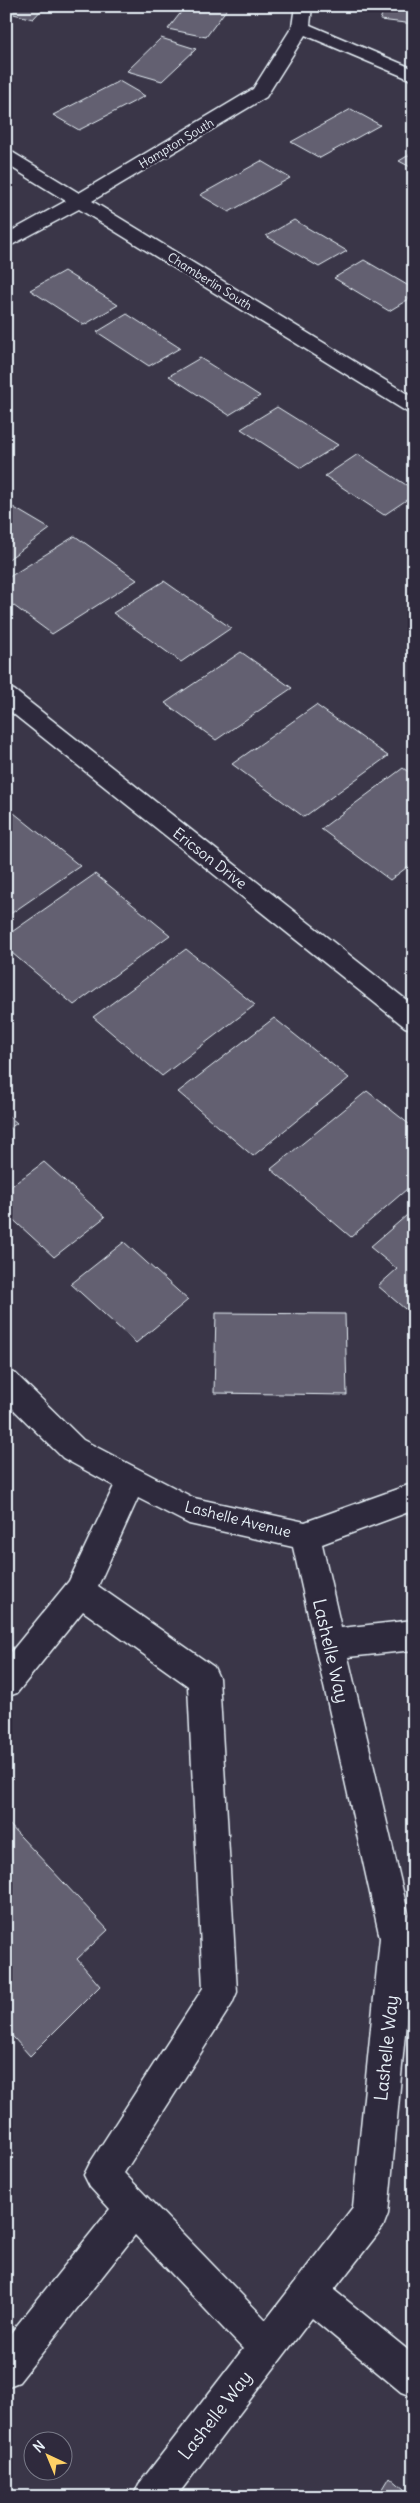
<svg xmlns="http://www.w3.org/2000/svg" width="420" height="2503" font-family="Delius,sans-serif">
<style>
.building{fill:#636171;stroke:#e8f1f8}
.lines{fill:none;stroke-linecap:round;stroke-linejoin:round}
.minor-casing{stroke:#e8f1f8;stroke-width:3}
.minor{fill:#2f2a3d;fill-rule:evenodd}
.labels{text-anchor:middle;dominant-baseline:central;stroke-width:5;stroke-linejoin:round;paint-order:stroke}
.far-street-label{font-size:12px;fill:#e8f1f8;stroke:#2f2a3d}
.street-label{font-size:15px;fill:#e8f1f8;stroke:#2f2a3d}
.near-street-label{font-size:18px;fill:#e8f1f8;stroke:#2f2a3d}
</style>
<rect width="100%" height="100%" fill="#3a3648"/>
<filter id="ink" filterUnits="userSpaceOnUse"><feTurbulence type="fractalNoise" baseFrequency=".02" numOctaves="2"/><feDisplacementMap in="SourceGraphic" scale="10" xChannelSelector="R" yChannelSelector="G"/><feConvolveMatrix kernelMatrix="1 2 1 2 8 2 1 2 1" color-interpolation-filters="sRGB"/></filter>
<g filter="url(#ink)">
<g class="building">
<path d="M6 6H45L33 19 6 12Z"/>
<path d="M186 6H229L206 37 168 29Z"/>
<path d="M385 6H414V24L380 20Z"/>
<path d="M161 38 196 49 162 81 127 71Z"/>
<path d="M119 81 145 96 79 130 53 115Z"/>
<path d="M351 109 380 125 320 158 291 142Z"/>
<path d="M414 152V169L399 161Z"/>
<path d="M261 161 290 178 229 212 200 195Z"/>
<path d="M294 220 347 251 319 267 266 236Z"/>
<path d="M364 260 414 289V296L389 311 334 278Z"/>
<path d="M64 271 118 305 84 325 30 290Z"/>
<path d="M127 314 180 348 149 366 97 332Z"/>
<path d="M200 358 260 396 229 415 169 376Z"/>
<path d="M277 407 338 445 301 468 241 429Z"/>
<path d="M358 454 414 490V495L384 515 325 476Z"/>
<path d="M6 503 50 529 6 561Z"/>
<path d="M75 536 137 580 52 634 6 600V579Z"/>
<path d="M164 581 231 628 181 662 113 613Z"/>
<path d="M241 652 292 688 216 740 165 703Z"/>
<path d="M316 705 388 756 304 817 232 764Z"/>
<path d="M403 768 414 776V862L390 880 321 829Z"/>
<path d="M14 813 80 866 6 917V819Z"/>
<path d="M95 874 170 935 74 1005 6 948V936Z"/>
<path d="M186 949 255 1005 162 1076 93 1017Z"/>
<path d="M274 1018 349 1078 253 1156 178 1092Z"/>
<path d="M367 1091 414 1128V1183L351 1237 271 1169Z"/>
<path d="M6 1114 17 1123 6 1131Z"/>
<path d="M44 1162 105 1217 54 1257 6 1213V1190Z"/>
<path d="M414 1209V1301L405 1309 378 1286 397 1269 370 1247Z"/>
<path d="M124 1242 188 1300 136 1343 71 1284Z"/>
<path d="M216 1313 345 1314 347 1395 214 1393Z"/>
<path d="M6 1821 108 1930 77 1959 100 1986 30 2056 6 2029Z"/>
<path d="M390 2477 413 2497H378Z"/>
</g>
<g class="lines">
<defs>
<g id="minor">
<path d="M295 6H312L310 25 414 69V81L305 35 266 97 92 201 414 398V413L407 412 79 209 6 248V234L66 201 6 164V151L12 152 79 193 253 89 292 27Z"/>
<path d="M6 688 14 690 414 1006V1030L405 1027 6 708Z"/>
<path d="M6 1370 16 1374 83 1440 194 1498 305 1522 414 1483V1510L322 1544 341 1628 414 1620V1650L348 1657 414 1938 388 2214 383 2227 334 2290 414 2355V2397L401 2392 312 2318 176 2497H133L139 2484 243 2349 135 2235 19 2382 6 2387V2339L110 2209 90 2187 84 2175 90 2163 203 1988 188 1686 83 1611 17 1693 6 1697V1658L69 1581 114 1486 63 1458 6 1402ZM138 1498 189 1524 293 1547 380 1938 353 2207 266 2320 124 2173 232 2004 237 1992 219 1678 214 1667 98 1586Z"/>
</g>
</defs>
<use href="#minor" class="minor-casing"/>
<use href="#minor" class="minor"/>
</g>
</g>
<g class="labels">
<g class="far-street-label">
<text transform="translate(176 143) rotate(-31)">Hampton South</text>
<text transform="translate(210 281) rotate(32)">Chamberlin South</text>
</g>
<g class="street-label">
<text transform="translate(210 858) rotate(38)">Ericson Drive</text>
<text transform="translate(238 1519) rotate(14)">Lashelle Avenue</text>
</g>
<g class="near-street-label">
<text transform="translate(331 1651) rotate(77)">Lashelle Way</text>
<text transform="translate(386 2048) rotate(-84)">Lashelle Way</text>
<text transform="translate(215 2415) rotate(-52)">Lashelle Way</text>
</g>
</g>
<rect width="420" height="2503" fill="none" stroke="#2f2a3d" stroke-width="25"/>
<rect x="12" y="12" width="395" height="2478" fill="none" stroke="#e8f1f8" stroke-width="2" filter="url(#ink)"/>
<g transform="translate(48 2456) rotate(316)"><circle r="24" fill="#2f2a3d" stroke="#797a88"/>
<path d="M0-4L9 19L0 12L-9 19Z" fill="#ffd166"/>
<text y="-8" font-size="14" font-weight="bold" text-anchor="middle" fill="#e8f1f8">N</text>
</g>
</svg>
